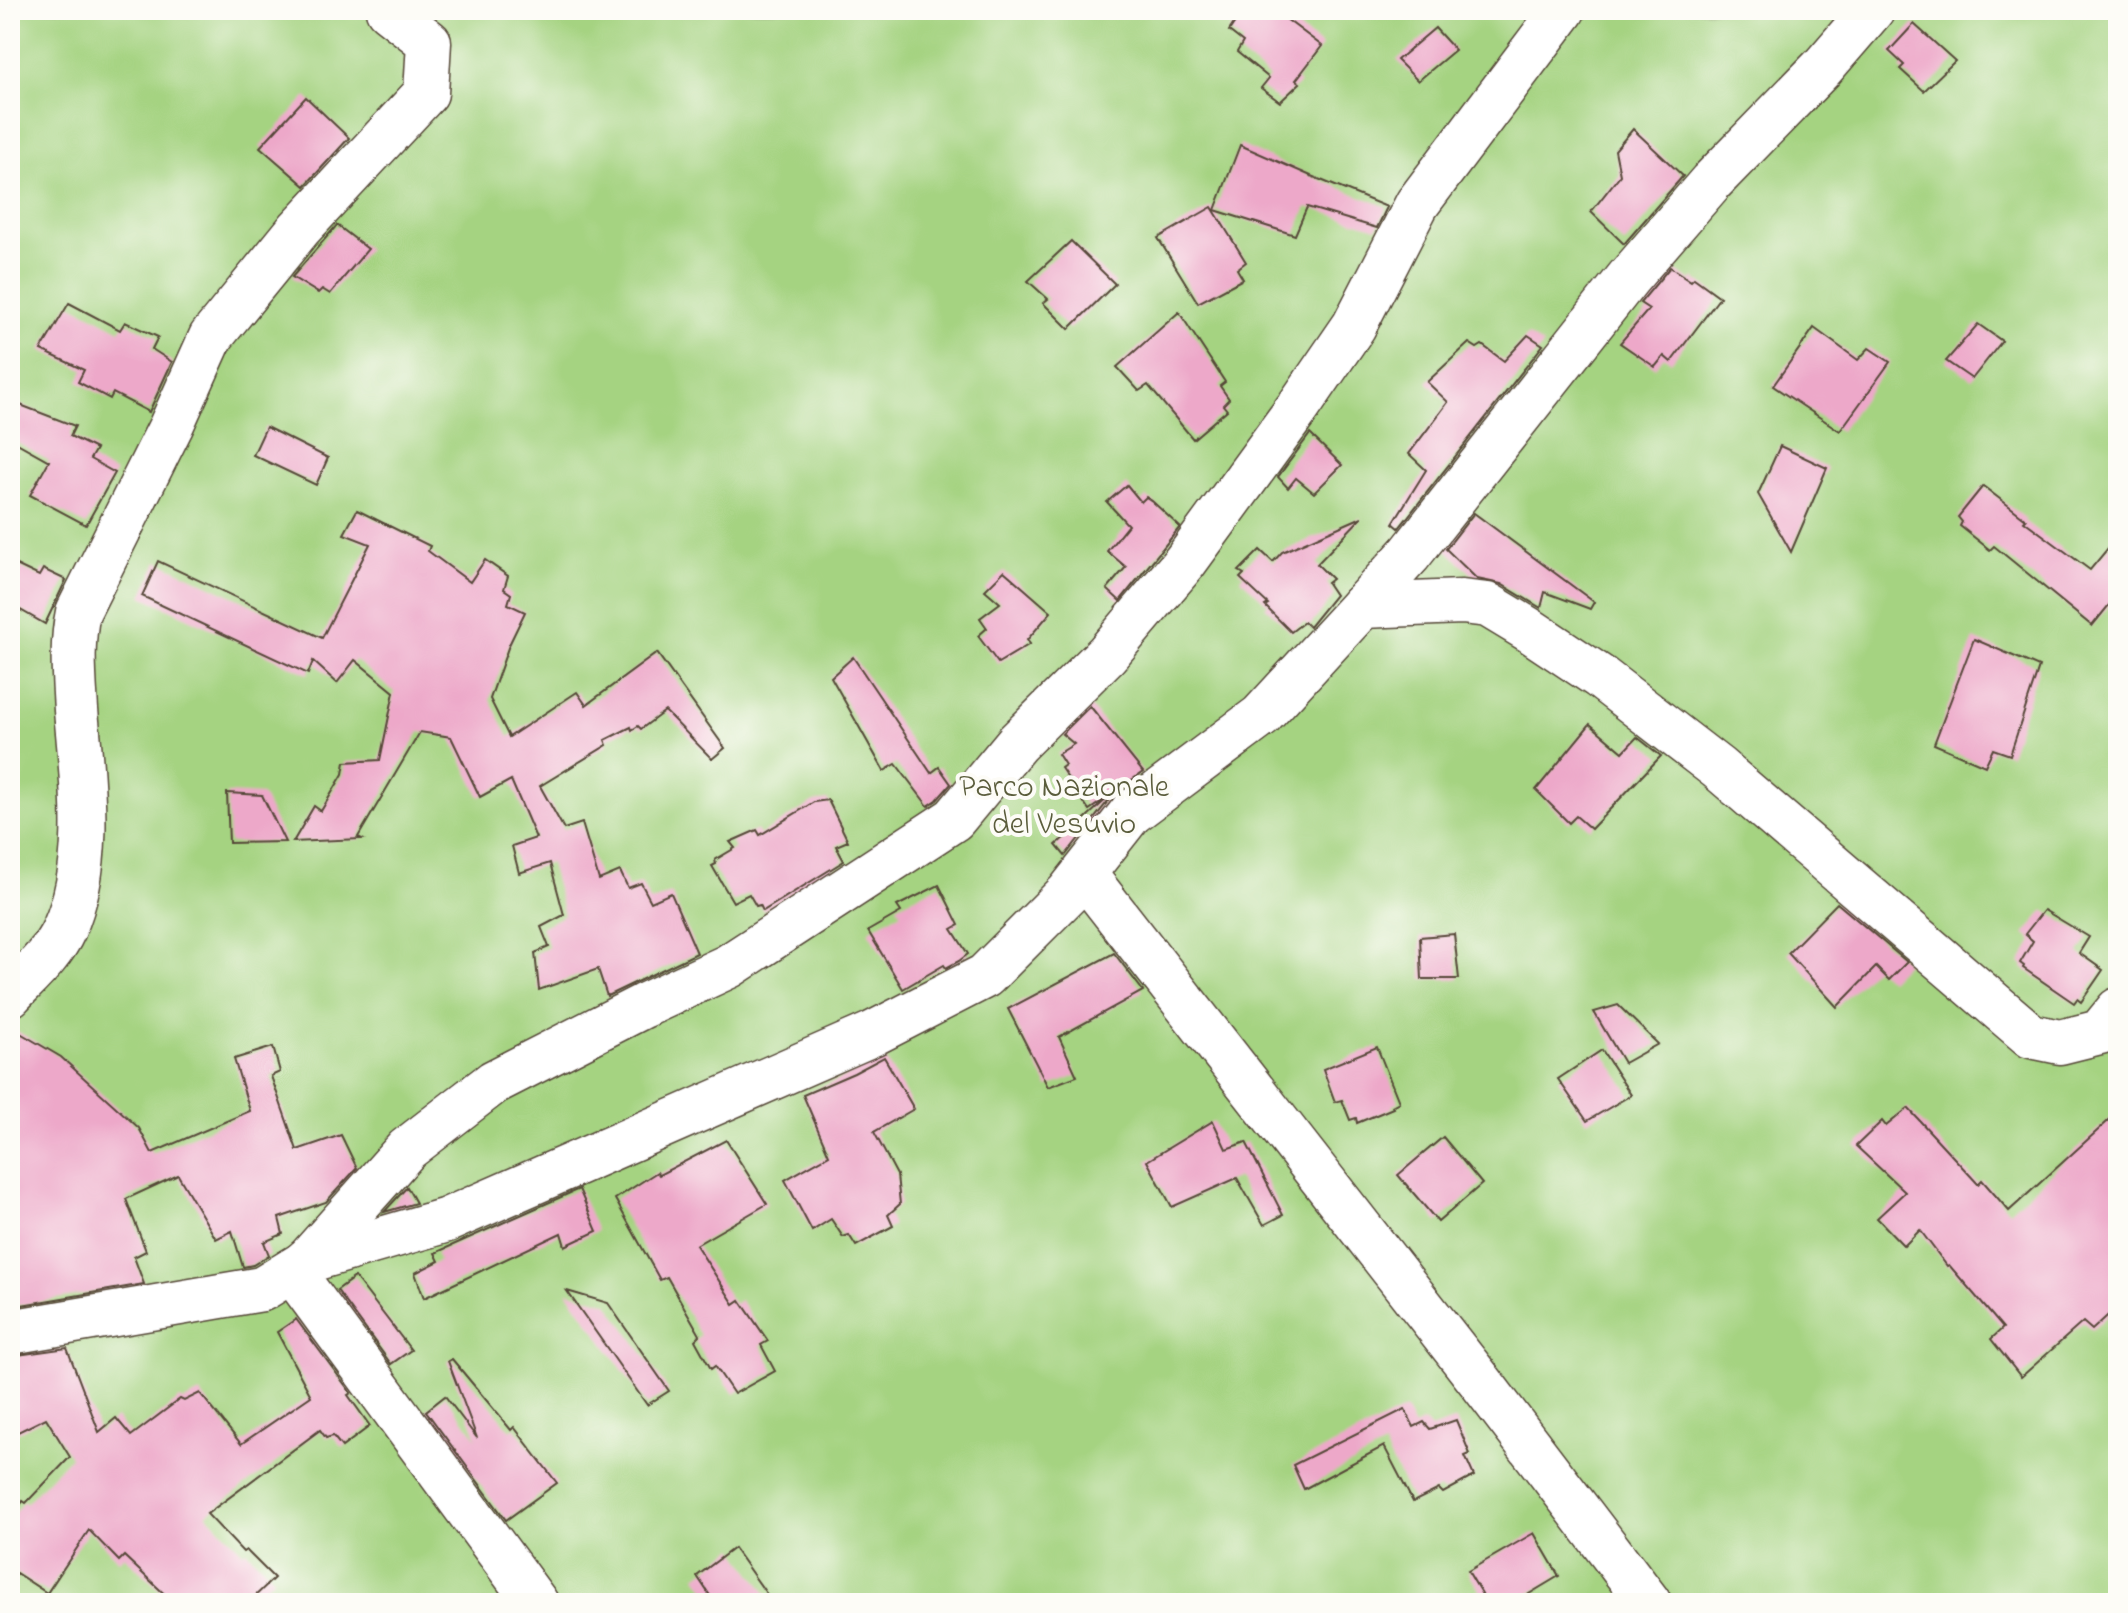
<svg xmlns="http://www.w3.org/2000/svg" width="2128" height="1613" font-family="'Indie Flower',sans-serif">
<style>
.green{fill:#a5d381;stroke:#707e50;stroke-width:2}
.building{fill:#eda8c9}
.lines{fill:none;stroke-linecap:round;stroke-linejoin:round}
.minor-casing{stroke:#554637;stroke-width:47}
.minor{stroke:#fff;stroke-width:44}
.labels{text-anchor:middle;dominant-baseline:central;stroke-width:8;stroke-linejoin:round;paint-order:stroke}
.park-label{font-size:32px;fill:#5b5d3c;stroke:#fdfcf7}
</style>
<rect width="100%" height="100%" fill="#fdfcf7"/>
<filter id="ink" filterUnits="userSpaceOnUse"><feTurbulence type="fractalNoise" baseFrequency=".0125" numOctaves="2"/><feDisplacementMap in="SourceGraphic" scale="16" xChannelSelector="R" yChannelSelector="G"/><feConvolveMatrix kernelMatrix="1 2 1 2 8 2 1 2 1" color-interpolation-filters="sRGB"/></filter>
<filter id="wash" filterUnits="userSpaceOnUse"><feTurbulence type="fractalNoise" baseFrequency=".006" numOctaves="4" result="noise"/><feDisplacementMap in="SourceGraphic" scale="32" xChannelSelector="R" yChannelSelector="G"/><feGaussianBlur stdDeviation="1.8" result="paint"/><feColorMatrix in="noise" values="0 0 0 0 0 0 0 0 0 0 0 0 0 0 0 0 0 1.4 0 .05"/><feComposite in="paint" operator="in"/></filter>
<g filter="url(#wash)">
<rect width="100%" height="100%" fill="#e9e3c2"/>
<rect class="green" x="10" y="10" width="2108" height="1593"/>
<g id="blocks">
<g class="building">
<path d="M1243 10H1274L1322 46 1296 80 1300 83 1280 102 1261 88 1269 78 1237 52 1243 42 1229 31Z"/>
<path d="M1914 24 1955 61 1924 91 1900 69 1904 65 1889 51Z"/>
<path d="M1435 28 1455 50 1418 81 1397 60Z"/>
<path d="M306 97 349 138 305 186 260 147Z"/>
<path d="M1633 129 1683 176 1624 244 1591 212 1620 175 1615 150Z"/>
<path d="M1240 145 1311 176 1387 207 1377 228 1307 207 1295 235 1215 210Z"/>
<path d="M1212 207 1246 262 1237 269 1243 279 1198 303 1158 238Z"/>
<path d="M337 225 368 249 330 294 322 289 318 293 292 277Z"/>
<path d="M1071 241 1115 284 1069 329 1043 303 1048 299 1028 281Z"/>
<path d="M1670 267 1691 281 1694 278 1720 297 1671 362 1664 356 1655 367 1620 343 1649 309 1640 303Z"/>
<path d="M69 303 120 330 125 322 158 337 152 349 172 362 149 412 113 393 110 399 78 382 84 370 41 350Z"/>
<path d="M1179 312 1225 382 1220 386 1229 399 1223 405 1227 410 1193 439 1148 385 1139 391 1117 367Z"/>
<path d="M1978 324 2002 341 1972 379 1946 361Z"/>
<path d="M1814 328 1858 360 1869 348 1890 362 1840 431 1773 386Z"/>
<path d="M1528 335 1543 345 1399 528 1393 523 1426 470 1409 454 1448 402 1427 382 1469 343 1477 348 1482 345 1504 361Z"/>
<path d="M10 401 75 426 70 436 96 449 90 459 115 473 86 525 30 495 49 461 10 439Z"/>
<path d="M266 427 328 458 316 485 253 455Z"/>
<path d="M1310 434 1342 465 1314 493 1296 478 1288 488 1278 477Z"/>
<path d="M1780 446 1827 468 1791 552 1758 494Z"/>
<path d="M1127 485 1141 502 1146 497 1152 501 1180 527 1120 601 1107 589 1126 567 1107 551 1128 525 1107 502Z"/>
<path d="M1983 486 2026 519 2024 521 2090 570 2118 536V594L2092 626 1994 546 1990 550 1960 526 1962 522 1958 517Z"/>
<path d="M357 510 430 546 428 551 470 582 485 560 508 576 504 589 511 594 508 604 525 612 509 645 490 699 509 737 577 692 586 705 657 653 725 748 712 759 665 711 641 729 638 726 632 730 631 727 605 740 607 745 540 786 564 829 582 823 599 880 620 871 628 888 641 883 651 902 671 893 697 953 607 996 598 969 539 990 535 953 549 947 541 927 564 915 550 863 519 873 512 846 536 838 511 780 480 797 451 737 420 732 358 837 362 839 293 842 314 806 321 811 343 774 345 762 380 760 394 692 355 660 337 683 313 661 308 674 142 596 158 561 322 638 370 544 344 534Z"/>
<path d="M1474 513 1594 602 1590 609 1545 592 1541 608 1501 584 1477 579 1446 549Z"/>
<path d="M1362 517 1317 564 1332 579 1327 583 1335 595 1309 627 1304 622 1291 632 1265 606 1268 604 1240 578 1244 574 1239 571 1260 550 1273 562 1282 552Z"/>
<path d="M10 562 39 576 43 569 66 580 45 624 10 604Z"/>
<path d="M1004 571 1051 612 1027 640 1030 644 998 663 978 636 987 628 980 618 1000 603 985 590Z"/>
<path d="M1974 639 2039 667 2010 755 1993 749 1985 766 1934 744Z"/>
<path d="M853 657 931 773 939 767 951 784 937 800 928 806 896 764 884 771 831 677Z"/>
<path d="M1090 706 1143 772 1116 791 1065 856 1056 845 1111 795 1089 810 1061 768 1065 765 1058 754 1074 744 1062 734Z"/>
<path d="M1590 724 1623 752 1637 737 1661 756 1591 829 1576 816 1569 823 1536 790Z"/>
<path d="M227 793 262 795 285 842 229 843Z"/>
<path d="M828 800 848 841 836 846 844 861 763 911 760 905 756 906 749 894 733 902 712 866 716 864 715 860 735 848 730 842 757 830 760 835 814 802Z"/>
<path d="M939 885 959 925 952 929 968 954 959 961 946 968 944 965 903 989 868 931 901 912 897 906Z"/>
<path d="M1837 903 1907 962 1889 980 1876 967 1837 1007 1788 953Z"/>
<path d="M2044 910 2089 937 2079 953 2103 970 2081 1002 2077 999 2074 1003 2023 968 2024 966 2020 963 2033 941 2025 934Z"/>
<path d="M1454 934 1459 979H1422L1420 937Z"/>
<path d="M1114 953 1143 991 1059 1037 1077 1076 1048 1087 1008 1009Z"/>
<path d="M1618 1005 1658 1044 1624 1063 1594 1012Z"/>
<path d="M10 1027 61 1057 139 1128 152 1153 250 1111 234 1059 273 1047 280 1072 271 1076 297 1150 341 1135 357 1168 326 1202 279 1218 283 1234 264 1242 269 1255 253 1265 243 1267 232 1231 216 1239 178 1175 126 1199 146 1251 134 1257 144 1284 10 1307Z"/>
<path d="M1377 1047 1399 1102 1392 1106 1393 1108 1357 1123 1356 1118 1350 1120 1342 1100 1335 1102 1323 1069Z"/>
<path d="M1602 1050 1631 1095 1587 1121 1558 1079Z"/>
<path d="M884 1057 914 1109 874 1132 897 1175 900 1204 888 1215 893 1226 856 1246 849 1235 843 1237 831 1219 812 1231 785 1180 829 1155 803 1095 854 1073Z"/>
<path d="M1908 1108 1978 1184 1982 1180 2009 1211 2118 1112V1306L2092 1330 2083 1322 2021 1377 1991 1339 2003 1328 1949 1265 1947 1266 1920 1230 1904 1246 1877 1218 1905 1192 1856 1146 1882 1121 1886 1126Z"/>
<path d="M1213 1121 1226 1149 1246 1142 1283 1215 1264 1225 1237 1178 1172 1207 1147 1161Z"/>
<path d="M1443 1137 1482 1184 1438 1222 1398 1175Z"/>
<path d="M726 1140 767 1204 696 1245 734 1304 740 1300 768 1341 761 1345 775 1371 734 1394 715 1366 711 1369 695 1340 700 1335 667 1277 660 1280 615 1199 657 1172 659 1175Z"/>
<path d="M407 1187 416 1203 384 1212Z"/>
<path d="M579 1189 597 1231 565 1246 561 1233 424 1298 415 1273 439 1261 435 1253Z"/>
<path d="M355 1277 411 1350 391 1364 337 1290Z"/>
<path d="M567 1291 608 1303 669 1391 647 1405Z"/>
<path d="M296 1319 351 1393 348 1395 370 1426 342 1447 333 1436 326 1438 320 1430 207 1514 243 1552 246 1550 274 1578 248 1603H174L124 1556 119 1561 89 1530 47 1593 10 1569V1520L23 1501 26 1503 70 1457 46 1418 10 1436V1356L67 1348 99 1432 116 1418 131 1436 180 1399 184 1401 200 1393 241 1444 311 1396 277 1332Z"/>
<path d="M452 1359 511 1430 514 1427 557 1483 506 1520 426 1411 445 1396 477 1438 448 1361Z"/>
<path d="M1405 1409 1414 1427 1424 1422 1430 1429 1456 1420 1470 1454 1465 1456 1474 1476 1443 1493 1439 1489 1413 1502 1384 1446 1304 1489 1293 1465Z"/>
<path d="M1534 1533 1559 1576 1514 1603H1487L1468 1571Z"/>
<path d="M734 1548 773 1603H715L697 1576Z"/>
</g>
</g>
</g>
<g filter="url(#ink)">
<use href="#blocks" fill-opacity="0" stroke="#554637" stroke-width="2"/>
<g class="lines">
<defs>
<g id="minor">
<path d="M1362 606 1462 602 1488 605 1531 631 1600 677 1718 768 2031 1036 2060 1042 2100 1032 2118 1010"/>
<path d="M1084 874 1480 1381 1649 1603"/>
<path d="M10 995C29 975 53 954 64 929 94 862 82 780 76 710 74 676 71 645 78 612L171 426 211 337 299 229 426 93 429 42 388 10"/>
<path d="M306 1261 447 1220 872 1034 985 976 1068 893 1131 813 1261 716 1410 554 1628 278 1711 182 1822 68 1872 10"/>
<path d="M292 1271 536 1603"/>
<path d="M10 1332 262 1289 306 1262 407 1149 494 1082 643 1006 729 966 954 819 1017 743 1107 654 1185 562 1297 409 1354 326 1417 204 1563 10"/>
</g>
</defs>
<use href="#minor" class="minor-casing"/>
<use href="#minor" class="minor"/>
</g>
</g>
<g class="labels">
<g class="park-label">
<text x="1064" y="788">Parco Nazionale<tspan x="1064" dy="37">del Vesuvio</tspan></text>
</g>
</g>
<rect width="2128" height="1613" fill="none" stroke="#fdfcf7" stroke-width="40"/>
</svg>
